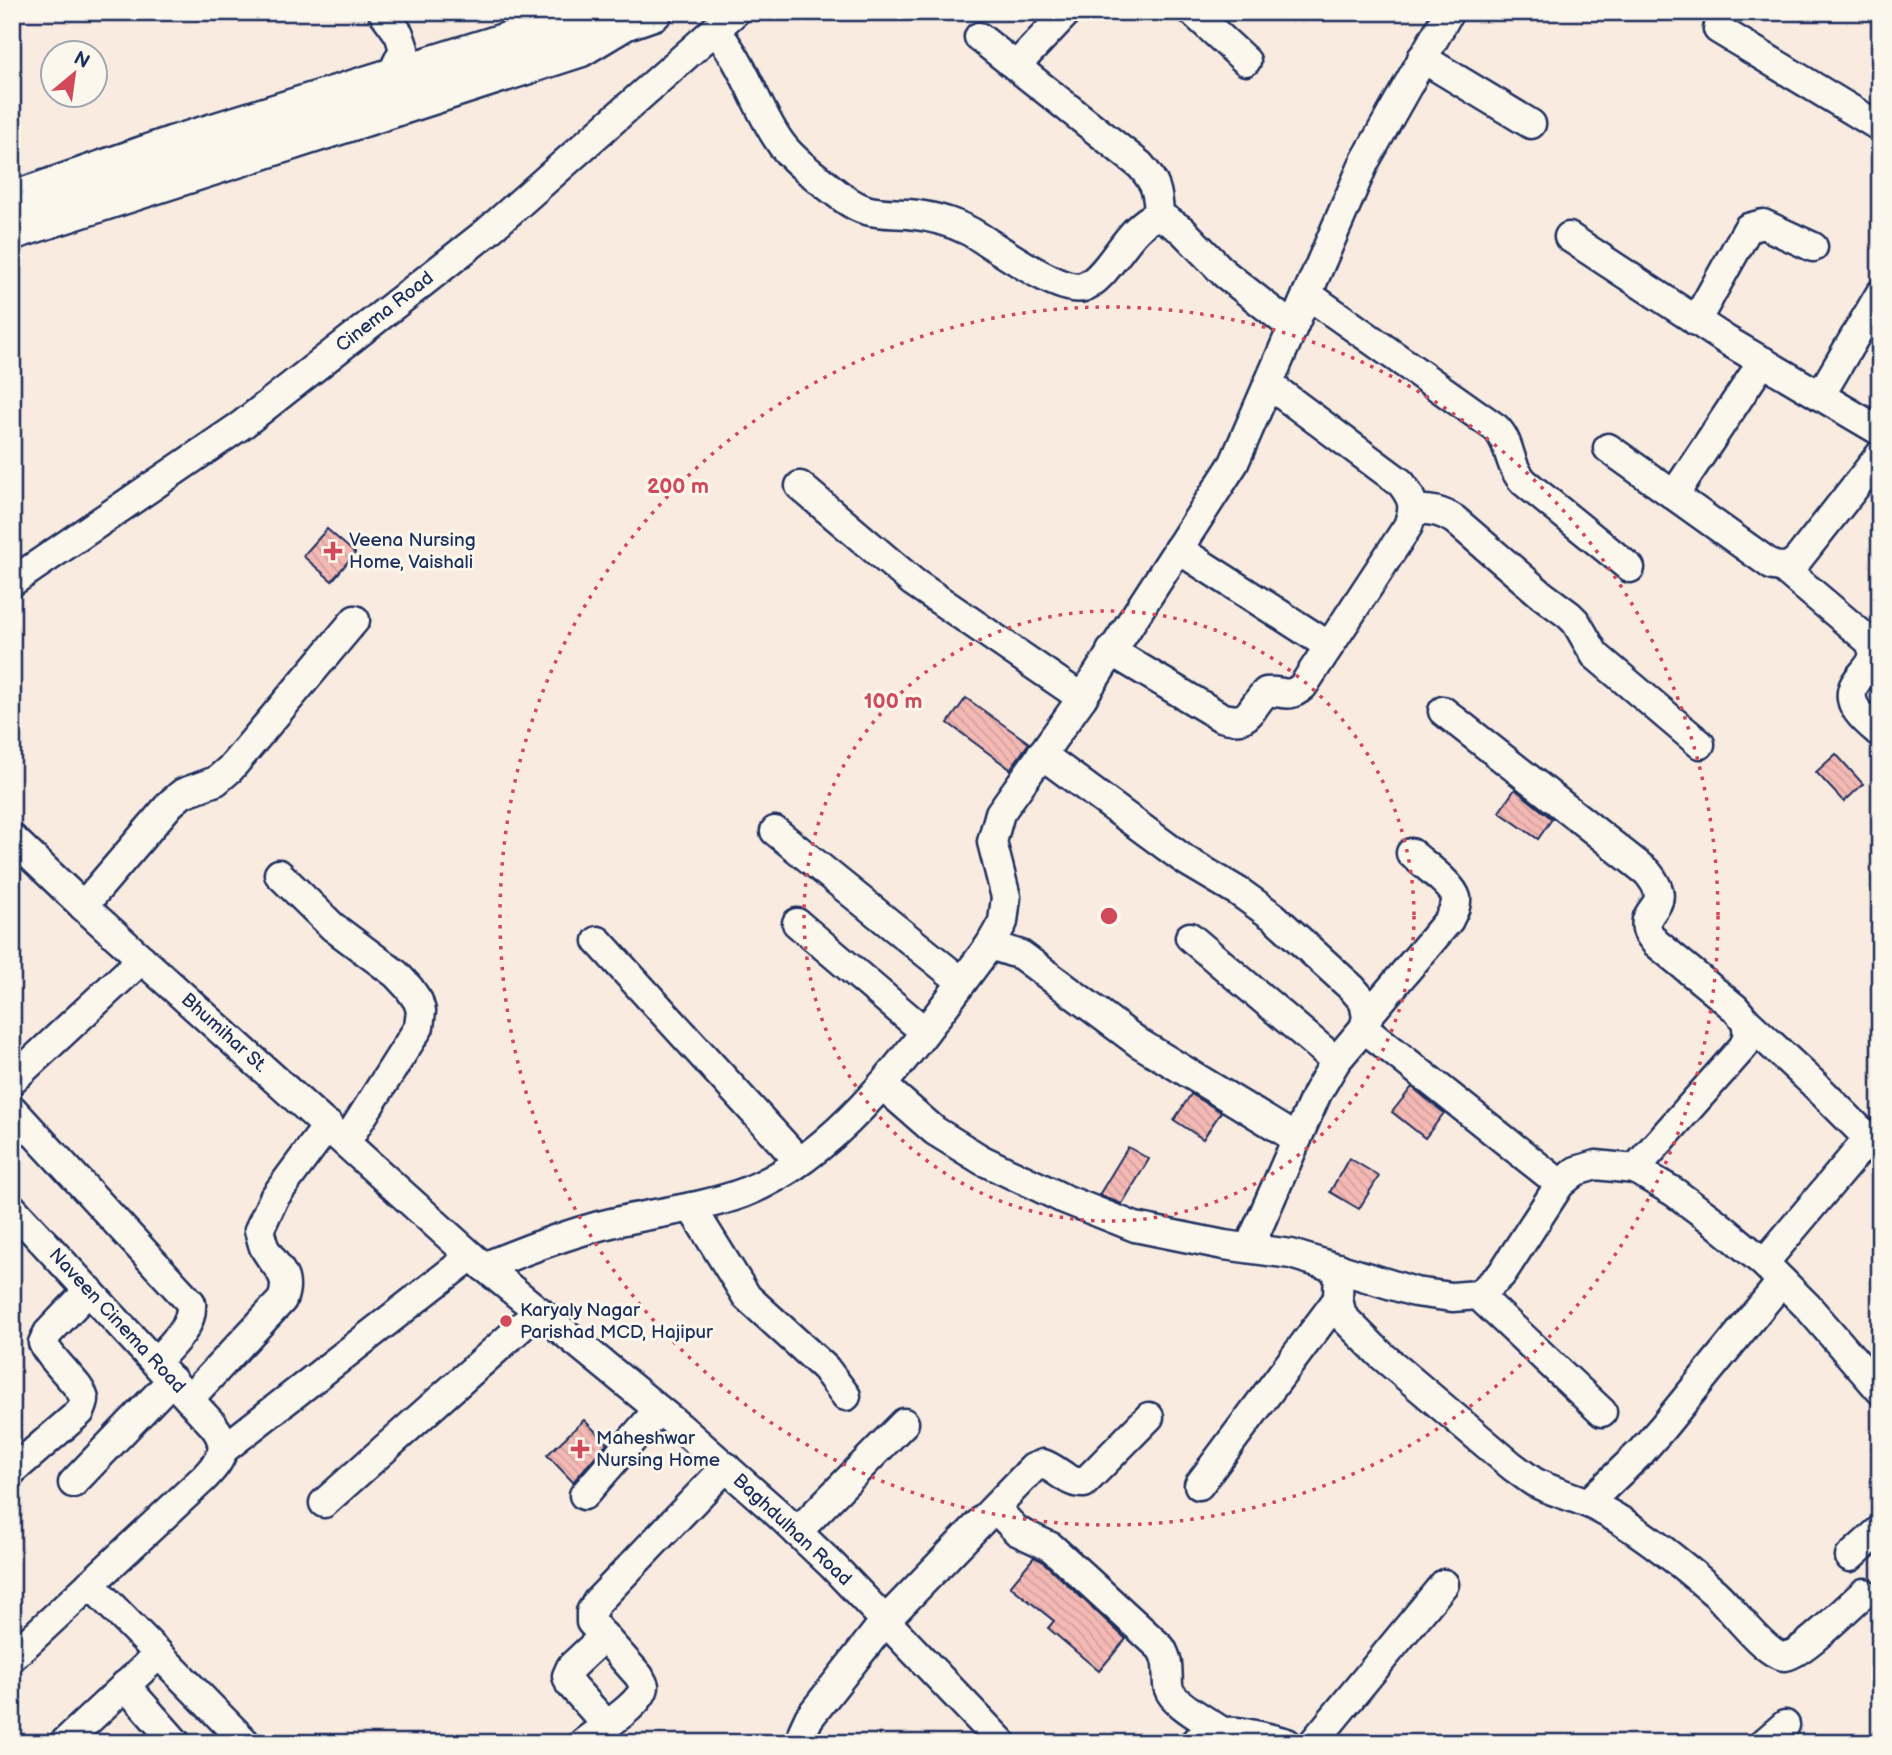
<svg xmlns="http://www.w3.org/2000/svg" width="1892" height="1755" font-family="'Balsamiq Sans',sans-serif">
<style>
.building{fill:url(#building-back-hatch);stroke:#1b2f5e;stroke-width:2}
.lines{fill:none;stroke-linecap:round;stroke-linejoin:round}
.minor-casing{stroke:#1b2f5e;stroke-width:33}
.major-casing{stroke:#1b2f5e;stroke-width:40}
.minor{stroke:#fbf7ec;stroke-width:28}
.major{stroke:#fbf7ec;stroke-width:35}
.ring{fill:none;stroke:#d1495b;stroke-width:3.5;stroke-dasharray:3.5 7}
.poi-dot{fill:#d1495b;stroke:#fbf7ec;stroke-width:2.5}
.labels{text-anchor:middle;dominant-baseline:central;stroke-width:6;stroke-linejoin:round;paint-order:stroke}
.street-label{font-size:19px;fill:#1b2f5e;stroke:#fbf7ec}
.poi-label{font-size:19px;fill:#1b2f5e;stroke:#fbf7ec;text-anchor:start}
.centre{fill:#d1495b;stroke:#fbf7ec;stroke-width:3.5}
.ring-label{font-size:21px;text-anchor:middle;font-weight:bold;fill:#d1495b;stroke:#fbf7ec;stroke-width:6;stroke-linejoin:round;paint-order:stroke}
</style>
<defs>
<pattern id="building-back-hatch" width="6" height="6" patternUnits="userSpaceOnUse" patternTransform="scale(1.75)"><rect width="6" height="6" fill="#f5b9b4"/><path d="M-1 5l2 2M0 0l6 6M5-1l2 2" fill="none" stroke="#d19f9d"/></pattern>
</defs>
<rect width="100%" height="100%" fill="#faebe1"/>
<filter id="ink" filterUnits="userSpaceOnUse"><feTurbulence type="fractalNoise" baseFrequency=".0143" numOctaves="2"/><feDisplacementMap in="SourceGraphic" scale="14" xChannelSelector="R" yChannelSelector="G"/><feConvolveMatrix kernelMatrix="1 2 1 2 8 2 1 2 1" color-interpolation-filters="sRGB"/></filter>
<g filter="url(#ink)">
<g class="building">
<path d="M327 529 355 553 332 581 303 556Z"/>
<path d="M966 698 1029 743 1010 769 948 723Z"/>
<path d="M1836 754 1863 784 1844 802 1816 772Z"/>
<path d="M1515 789 1552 819 1538 839 1499 812Z"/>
<path d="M1412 1087 1444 1113 1425 1138 1392 1112Z"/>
<path d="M1191 1094 1221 1112 1203 1139 1174 1120Z"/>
<path d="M1128 1147 1149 1159 1122 1204 1099 1195Z"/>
<path d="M1349 1158 1379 1176 1359 1209 1330 1192Z"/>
<path d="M584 1420 607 1443 573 1482 547 1455Z"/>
<path d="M1034 1557 1042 1561 1126 1639 1099 1671 1048 1628 1054 1621 1010 1586Z"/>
</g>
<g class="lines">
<defs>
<g id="minor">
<path d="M383 12 399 34 404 49 391 76"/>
<path d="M1193 12 1246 61"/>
<path d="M1718 29 1880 127"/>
<path d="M716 30C724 41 733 53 739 65 754 92 764 121 782 145 794 161 810 172 825 184 838 194 850 205 866 210 879 214 894 213 908 214 929 216 950 221 969 231 992 243 1058 294 1083 287 1109 279 1127 225 1159 215L1182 230 1225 274 1292 327"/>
<path d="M979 37 1140 165C1156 183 1158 191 1159 215"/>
<path d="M1422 58 1531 124"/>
<path d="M1016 66 1067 12"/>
<path d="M1569 237 1726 340 1880 431"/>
<path d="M1307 294 1496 428C1512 444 1507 464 1524 482L1630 568"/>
<path d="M1696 321 1748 228 1763 224 1813 247"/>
<path d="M1820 396 1880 294"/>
<path d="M1608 448 1773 566C1785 568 1791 567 1799 558L1880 455"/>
<path d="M800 486 913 582 1082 698"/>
<path d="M1674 495 1763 361"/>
<path d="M1414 510C1430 509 1441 511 1455 520L1542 595 1569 615 1576 622 1595 655 1700 744"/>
<path d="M1178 549 1329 646"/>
<path d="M1783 568 1868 640C1887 667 1848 674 1852 699 1854 712 1871 725 1880 733"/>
<path d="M12 582 243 424 487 232 735 12"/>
<path d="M1111 651 1221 717C1252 726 1248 709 1266 692 1284 690 1287 700 1303 686L1408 526C1415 506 1414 500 1401 483L1268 384"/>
<path d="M1443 711 1647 872C1676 907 1642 906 1647 929 1648 934 1653 939 1656 943L1735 1008 1746 1021 1748 1034 1744 1046 1635 1169"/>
<path d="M1041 754 1185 860 1239 892 1274 917 1352 988 1364 1002 1367 1017 1364 1028 1336 1061 1317 1093 1249 1248"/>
<path d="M775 831 962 982"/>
<path d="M12 838 83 906 471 1256 680 1427 774 1510 832 1565 1002 1743"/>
<path d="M279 874 333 927 396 974 409 988 418 1001 421 1011 419 1027 346 1142"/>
<path d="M83 906 171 803 183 793 216 781 230 769 355 620"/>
<path d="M797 923 924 1031"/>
<path d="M1190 937 1336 1061"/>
<path d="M598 941 799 1161"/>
<path d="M990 945 1021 955 1139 1043 1297 1139"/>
<path d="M1367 1017 1449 920C1452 913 1457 906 1456 898 1453 885 1421 862 1411 853"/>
<path d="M1746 1021 1814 1084 1880 1150"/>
<path d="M1364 1028 1560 1184"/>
<path d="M12 1080 142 959"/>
<path d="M882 1085 935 1131 982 1160 1062 1198 1135 1227 1224 1245 1291 1254 1415 1292 1452 1297 1478 1295 1501 1275 1560 1184 1576 1171 1596 1165 1635 1169 1674 1192 1716 1223 1764 1263 1808 1307 1880 1390"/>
<path d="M12 1109 191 1303C193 1328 171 1344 156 1362"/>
<path d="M691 1207 747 1297 825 1368 846 1396"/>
<path d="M12 1208 213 1425C231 1447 221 1460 204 1478L12 1657"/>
<path d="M1764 1263 1869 1138"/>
<path d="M484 1267C522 1251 559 1237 599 1226 646 1213 697 1210 743 1193 848 1152 924 1031 990 945L1003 922 1006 897 992 842 1000 813 1082 698 1234 463 1365 161 1449 12"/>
<path d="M1339 1268 1338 1299 1342 1316 1380 1354 1512 1466C1519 1471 1526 1477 1534 1482 1554 1493 1578 1497 1598 1508 1636 1527 1683 1565 1715 1593 1731 1607 1766 1656 1785 1656 1800 1656 1850 1605 1864 1593"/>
<path d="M1478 1295 1602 1412"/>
<path d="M189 1399 282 1300C292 1274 275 1268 264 1247 262 1242 261 1236 259 1230L274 1198 328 1125"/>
<path d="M224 1449 471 1256"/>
<path d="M12 1471 80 1412C82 1408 84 1404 84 1400 83 1386 50 1360 43 1343L48 1333 89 1290"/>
<path d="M73 1483 172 1380"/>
<path d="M1199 1485 1338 1299"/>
<path d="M584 1495 658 1410"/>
<path d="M324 1503 539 1311"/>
<path d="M1588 1503 1641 1452 1663 1427 1782 1281"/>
<path d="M995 1508 1017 1531 1051 1547 1161 1648C1169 1661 1167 1670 1168 1685 1169 1702 1207 1721 1221 1731"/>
<path d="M797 1532 904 1423"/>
<path d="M1850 1557 1880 1530"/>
<path d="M90 1584 246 1743"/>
<path d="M604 1636 571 1667 567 1676 570 1684 606 1724"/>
<path d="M125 1685 176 1743"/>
<path d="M64 1743 159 1654"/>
<path d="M583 1743C596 1732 645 1702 644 1686 643 1683 641 1680 639 1676L591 1622V1612L597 1602 726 1467"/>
<path d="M802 1743 803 1731 809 1718 885 1621 1033 1468 1043 1464C1058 1469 1068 1484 1084 1483L1149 1417"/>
<path d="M1194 1743C1222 1722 1255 1735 1287 1743"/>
<path d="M1313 1743 1444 1584"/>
<path d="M1764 1743 1785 1725"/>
</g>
<g id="major">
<path d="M12 200 173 144 580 18 599 17 625 22"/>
<path d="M12 232 580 49 625 22 654 12"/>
</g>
</defs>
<use href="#minor" class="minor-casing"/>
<use href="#major" class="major-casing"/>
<use href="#minor" class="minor"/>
<use href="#major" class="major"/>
</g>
</g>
<g class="ring">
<circle cx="1109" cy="916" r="305"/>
<circle cx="1109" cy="916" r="609"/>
</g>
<g class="poi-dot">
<path d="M329.5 540.5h7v7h7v7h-7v7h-7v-7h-7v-7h7z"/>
<circle cx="506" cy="1321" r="7"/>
<path d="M576.5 1438.5h7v7h7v7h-7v7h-7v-7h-7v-7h7z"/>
</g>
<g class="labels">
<g class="street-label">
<text transform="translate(385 312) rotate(-38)">Cinema Road</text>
<text transform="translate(224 1033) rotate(42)">Bhumihar St.</text>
<text transform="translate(117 1321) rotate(47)">Naveen Cinema Road</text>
<text transform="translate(792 1530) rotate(43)">Baghdulhan Road</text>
</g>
<g class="poi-label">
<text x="349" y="540">Veena Nursing<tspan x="349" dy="22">Home, Vaishali</tspan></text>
<text x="520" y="1310">Karyaly Nagar<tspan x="520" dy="22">Parishad MCD, Hajipur</tspan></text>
<text x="596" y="1438">Maheshwar<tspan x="596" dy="22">Nursing Home</tspan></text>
</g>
</g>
<circle cx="1109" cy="916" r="10" class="centre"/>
<g class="ring-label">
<text x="678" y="493">200 m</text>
<text x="893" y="708">100 m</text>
</g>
<rect width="1892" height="1755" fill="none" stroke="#fbf7ec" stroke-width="42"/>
<rect x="21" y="21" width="1850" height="1713" fill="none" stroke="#1b2f5e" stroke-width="2.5" filter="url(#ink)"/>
<g transform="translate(74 74) rotate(29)"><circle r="33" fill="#fbf7ec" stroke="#a1a7b3" stroke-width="2"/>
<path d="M0-5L12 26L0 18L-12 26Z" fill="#d1495b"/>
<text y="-10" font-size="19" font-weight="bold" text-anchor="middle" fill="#1b2f5e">N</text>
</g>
</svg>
